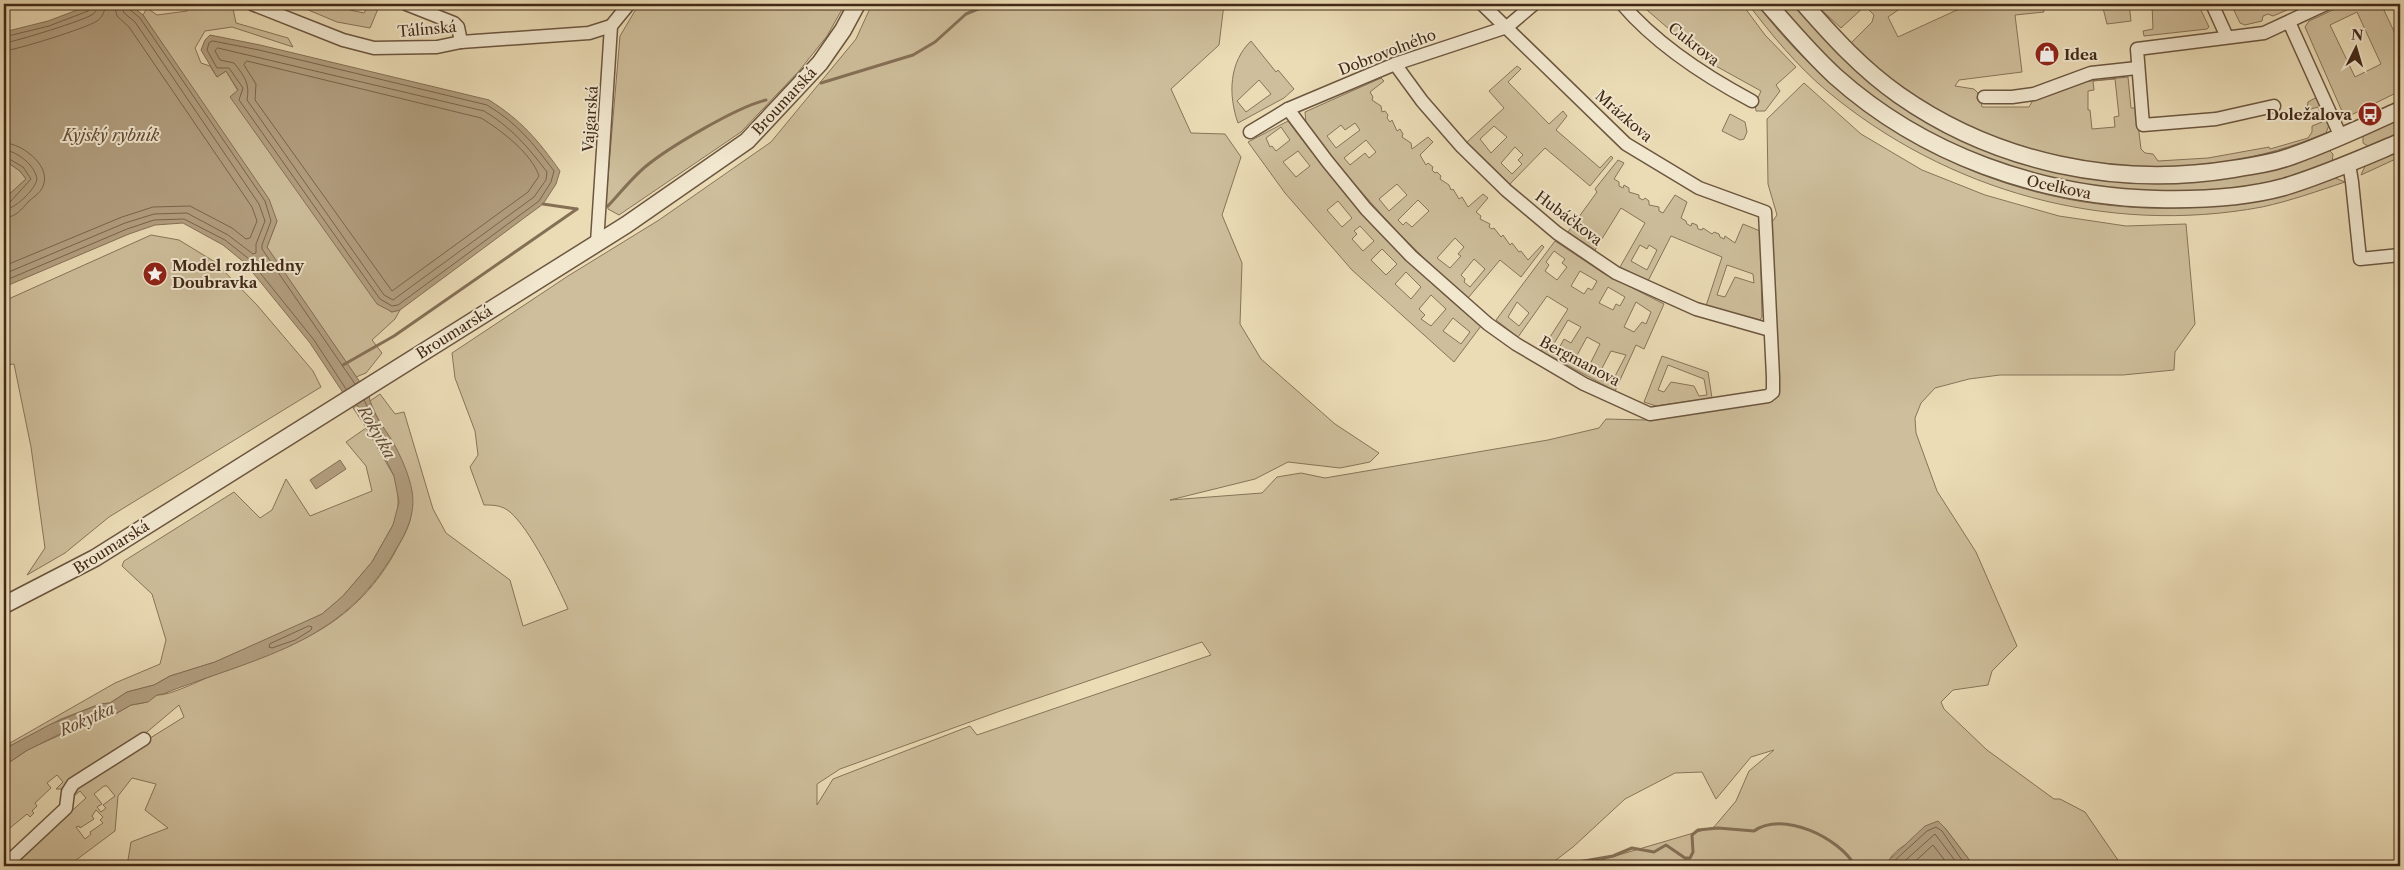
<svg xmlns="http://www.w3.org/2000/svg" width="2404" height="870" font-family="'Libre Caslon Text',serif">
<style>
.green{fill:#cebe9b;stroke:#887459;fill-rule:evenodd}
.water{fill:#b29f80;stroke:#857056}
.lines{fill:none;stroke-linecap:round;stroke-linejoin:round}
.shore{stroke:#7a644c;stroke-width:1}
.stream{stroke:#857056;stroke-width:3}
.minor-casing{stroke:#6c563f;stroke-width:15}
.tertiary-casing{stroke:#6c563f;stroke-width:19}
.minor{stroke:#f2e8d0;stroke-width:12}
.tertiary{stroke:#f2e8d0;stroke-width:16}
.labels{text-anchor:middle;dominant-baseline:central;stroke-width:4;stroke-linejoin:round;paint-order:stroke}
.street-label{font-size:15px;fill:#422917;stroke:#f2e8d0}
.poi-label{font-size:15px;font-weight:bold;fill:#422917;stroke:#f2e8d0;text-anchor:start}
.water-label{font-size:16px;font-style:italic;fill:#644c36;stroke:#f2e8d0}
</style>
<rect width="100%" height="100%" fill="#ebdcb6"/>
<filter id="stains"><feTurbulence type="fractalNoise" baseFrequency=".004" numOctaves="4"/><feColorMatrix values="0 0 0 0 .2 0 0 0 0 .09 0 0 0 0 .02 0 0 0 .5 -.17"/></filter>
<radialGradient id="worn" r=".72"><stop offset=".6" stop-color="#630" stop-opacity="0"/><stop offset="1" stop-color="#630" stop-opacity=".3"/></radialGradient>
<g class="green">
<path d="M190 4H232L236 23 288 38 293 47 232 27 205 31 195 48 201 63 210 66 217 77 226 71 238 91 231 96 391 312 400 310 395 319 372 340 382 353 366 373 356 377 268 249 267 247 277 221 143 15 147 8 157 15 187 11Z"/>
<path d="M294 4H328L337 8 339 4H351L352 5 350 10 364 13 368 6 365 4H380L370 28 337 22Z"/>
<path d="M639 4H845L827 36 799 71 741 132 619 215 608 209 606 201 620 36Z"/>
<path d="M872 4H1224L1219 45 1171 89 1191 133 1225 134 1241 157 1222 215 1242 263 1240 324 1261 359 1335 424 1379 453 1370 462 1340 468 1288 462 1255 479 1170 500 1262 493 1277 477 1301 473 1325 478 1548 440 1599 428 1606 419 1645 420 1774 400 1779 386 1770 225 1777 215 1768 184 1767 119 1804 83 1861 134 1922 170 1985 195 2059 216 2126 226 2186 224 2195 324 2175 352 2174 370 2123 375H2000L1969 379 1935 388 1921 403 1915 418 1916 433 1937 491 1976 552 2017 646 1992 671 1988 685 1953 690 1941 702 1944 709 1987 750 2054 799H2060L2085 812 2122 866H1974L1945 828C1927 836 1892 844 1887 866H1581L1714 827 1736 801 1749 771 1774 750 1751 757 1716 799 1702 772 1675 773 1625 799 1573 847 1548 866H116L128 860 131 842 168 828 145 810 156 784 132 778 118 796 115 831 68 866H38L35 862 28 866H11L86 798 80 791 73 797 71 793 134 748 184 717 179 705 141 737 61 789H56L63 782 57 775 47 783 51 788 35 803 37 806 32 811 34 813 30 817 27 814 10 828 8 827 4 830V766L29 749 107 714 117 713 131 705 143 703 157 695C170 696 200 680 214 675 290 647 351 629 394 554 400 542 409 529 411 516 417 470 385 440 370 401L380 394 395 414 404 412 433 509 446 533 510 580 523 626 568 609C557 584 530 529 510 512 502 505 493 505 484 505L470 467 478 455 475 431 455 378 452 353 568 276 659 220 771 142 856 39ZM1202 642 1211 655 977 735 970 726 833 779 817 805V784L840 769 1003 710ZM104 786H107L115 796 103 805 106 808 101 812 97 807 102 804 94 794ZM96 810 103 817 100 820 103 823 90 832 91 834 85 839 76 827 79 826 80 828 94 819 92 816Z"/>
<path d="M1640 4H1742L1765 35 1796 67 1776 85 1780 91 1765 111H1756L1755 104 1761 91 1705 60Z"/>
<path d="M1748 4H1757C1865 147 2035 223 2214 206 2255 202 2296 190 2335 178L2345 182C2318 191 2290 201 2262 207 2107 236 1947 191 1827 91 1797 66 1771 34 1748 4Z"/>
<path d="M1773 4H1796L1812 24 1923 114 2106 176 2329 150 2333 154 2332 164 2257 187 2176 197 2067 188 1947 147 1850 85Z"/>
<path d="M1815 4H1881L1882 7 1887 4H1899L1901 8 1888 17 1898 37 1970 4H2053L2043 5 2044 12 2015 15 2022 72 1959 80 1955 86 1974 89 1978 93 1977 99 1981 101 1982 107H2029L2033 100 2082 82 2128 77 2131 108H2136L2141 149 2145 153 2153 154 2158 161 2208 158 2269 147 2270 149 2308 138 2312 132V126L2322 122 2318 107 2307 110 2308 102 2315 98 2319 102 2329 125 2326 133C2196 188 2046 175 1925 103 1897 87 1873 66 1849 45L1872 22 1874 15 1865 6 1841 28ZM2115 79 2119 116 2114 117 2115 127 2092 129 2090 110H2088V91L2094 90 2093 81Z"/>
<path d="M2102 4H2129L2131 21 2107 24Z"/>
<path d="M2152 4H2198L2209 27 2207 29 2144 36 2143 31 2153 29Z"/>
<path d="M2231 4H2246L2249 9 2258 5 2259 8 2262 7 2261 4H2296L2294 7 2273 16 2268 14 2263 16 2262 21 2245 25 2240 23Z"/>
<path d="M2346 4H2381L2400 44V91L2345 118 2305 27 2309 21ZM2357 12 2381 64 2355 77 2330 25Z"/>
<path d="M1251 41 1276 72 1278 70 1294 89 1284 98 1238 123C1228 95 1229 62 1251 41ZM1259 80 1271 94 1246 112 1237 101Z"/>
<path d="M1517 66 1521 69 1508 82 1549 124 1563 111 1567 116 1556 130 1600 168 1611 156 1613 158 1590 186 1545 148 1510 184 1467 142 1504 108 1489 91ZM1494 126 1507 137 1491 153 1480 139ZM1515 147 1523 155 1518 160 1522 164 1512 174 1501 163Z"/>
<path d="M1381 78 1384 81 1370 92 1373 97 1372 100 1381 106 1382 112 1385 111 1388 115 1387 118 1390 122 1392 120 1397 131 1400 129 1403 134 1402 137 1411 143 1412 149 1428 137 1433 142 1420 155 1426 165 1428 163 1433 167 1432 170 1435 173 1437 172 1441 176 1440 179 1449 185 1451 190 1453 189 1459 199 1462 197 1468 207 1483 194 1488 198 1476 212 1481 216 1480 219 1490 224 1489 227 1492 229 1494 228 1501 237 1503 235 1510 245 1512 243 1519 252 1521 251 1528 260 1542 245 1544 247 1521 277 1500 260 1468 298C1404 243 1356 189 1306 123L1305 112ZM1355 123 1360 130 1336 148 1327 136 1341 125 1345 130ZM1366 140 1376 152 1369 158 1365 153 1350 165 1344 158ZM1397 184 1407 195 1389 211 1379 199ZM1418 200 1429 211 1412 227 1406 222 1403 225 1398 220ZM1455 238 1464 247 1458 254 1461 256 1450 268 1437 258ZM1474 259 1485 269 1470 287 1464 282 1465 279 1461 275Z"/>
<path d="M1730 114 1745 122 1747 132 1744 139 1740 140 1722 131Z"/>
<path d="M2400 116V136L2371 148 2363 143V135Z"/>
<path d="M1288 121C1346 199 1406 265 1481 326L1454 362 1352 270 1285 193 1248 142ZM1281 127 1290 140 1276 151 1272 146 1270 147 1266 138ZM1298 151 1310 166 1296 177 1283 162ZM1338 201 1352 218 1342 227 1327 210ZM1360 226 1374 241 1363 251 1352 239 1357 234 1354 231ZM1382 249 1397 264 1386 275 1371 260ZM1406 272 1421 287 1411 299 1395 284ZM1431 295 1446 309 1431 326 1421 319 1425 315 1419 309ZM1453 318 1470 332 1461 344 1443 331Z"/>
<path d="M2400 149V157L2361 175 2366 164Z"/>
<path d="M4 160 20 171 26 179 4 199Z"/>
<path d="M1618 160 1624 163 1614 179 1619 182V186L1623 188 1624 185 1629 188V192L1639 195V198L1643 200 1645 198 1649 201V205L1659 207V211L1663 213 1675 195 1687 202 1681 218 1686 221 1687 224 1691 226 1692 223 1697 225 1698 229 1702 230 1703 228 1712 234 1714 232 1719 234 1720 237 1724 239 1725 236 1735 243 1743 224 1760 231 1762 317 1760 320 1706 306 1722 257 1671 236 1648 281 1620 267 1645 223 1621 208 1595 250 1568 232 1597 192 1595 189ZM1640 245 1647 249 1649 245 1657 250 1647 270 1631 261ZM1727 265 1753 274 1754 283 1735 277 1725 297 1717 295Z"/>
<path d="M151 235 179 240 215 262 257 305 313 371 321 387 109 517 65 553 27 575 45 548 31 447 14 364 4 365V301Z"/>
<path d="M1555 241 1603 273 1664 304 1644 349 1636 345 1615 391 1541 351 1568 309 1547 296 1518 337 1496 320ZM1554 251 1565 259 1562 263 1567 267 1557 280 1545 271 1549 265 1546 262ZM1580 271 1597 281 1592 290 1588 288 1584 294 1571 286ZM1608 287 1625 297 1620 306 1616 304 1613 310 1599 303ZM1517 302 1529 313 1519 326 1508 317ZM1636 302 1651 312 1646 324 1642 322 1634 332 1624 327ZM1568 320 1581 327 1571 343 1564 339 1558 350 1552 347ZM1587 337 1600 344 1589 366 1575 359ZM1611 351 1626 355 1613 380 1600 372Z"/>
<path d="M1662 356 1708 372 1712 398 1656 406 1644 402ZM1668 365 1704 379 1707 395 1699 396 1694 386 1671 382 1664 392 1658 390Z"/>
<path d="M366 428 394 476 398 491V513L393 525 372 562 343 596 322 614 292 628 215 662 170 676 154 685 127 692 110 703 100 704 61 719 10 746V743L115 683 160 664 166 640 152 594 122 566 124 561 234 492 260 518 272 510 286 479 310 516 372 491 366 466 346 442Z"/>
</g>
<g class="water">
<path d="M93 4H130L143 15 269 199 277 221 267 247 369 395C371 413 384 427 393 442 401 457 409 474 412 491 416 514 406 533 395 551 341 646 256 657 163 694L157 695 148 702 131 705 117 713 107 714 58 735 26 751 4 766V754L10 746 51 724 100 704 110 703 127 692 154 685 170 676 215 662 322 614 343 596 372 562 393 525 399 502 394 476 381 450 310 343 245 263 223 245 183 223 155 225 129 234 4 287V199L26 179 20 171 4 160V32L48 21Z"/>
<path d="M210 35 260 45 489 100C521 120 538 140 560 171L556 184 543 204 400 310 392 312 377 304 230 97 238 90 226 71 217 77 201 50 205 40Z"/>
<path d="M340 460 346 469 316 489 310 480Z"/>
<path d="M1938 821 1945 828 1974 866H1887L1889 860 1925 826Z"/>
</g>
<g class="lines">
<g class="shore">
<path d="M128 4 129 9 140 18 265 201 271 221 262 245V249L355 384"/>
<path d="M4 37 49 26 88 11 91 4"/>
<path d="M213 41 259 50 487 105C517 123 533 143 554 171L551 182 539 201 398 305 392 306 380 299 239 100 243 88 229 68H217L207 50 209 43Z"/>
<path d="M4 43C14 42 86 20 93 14 97 11 97 8 97 4"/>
<path d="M218 48 484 111C511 127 528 147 547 172L546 180 534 197 393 300 384 295 247 100C250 84 245 77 234 63L220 60 215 51Z"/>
<path d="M4 51C16 50 87 28 97 21 103 17 105 11 105 4"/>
<path d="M247 61 481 118C501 130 532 154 539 176L528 192 392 291 255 100 256 84 244 65Z"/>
<path d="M4 143C21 143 49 164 44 183 42 192 35 196 29 201 21 210 16 217 4 218"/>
<path d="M4 150C17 151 35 165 37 179 35 190 15 209 4 210"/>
<path d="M4 156 23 167 31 179 10 202 4 204"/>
<path d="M4 266 122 217 153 207 190 206 232 228 246 239 250 238 257 221 252 207 129 27 117 16 114 4"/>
<path d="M4 274 125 223 154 214 187 213 228 235 253 254 256 253V244L265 221 259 204 135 22 124 13 121 4"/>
<path d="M4 281 127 229 154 220 184 219 225 240 249 259 314 340 346 389"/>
<path d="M357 405 371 426 375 427 376 424 364 400"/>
<path d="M309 626 312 627 311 630 295 640 272 648 269 647 270 644Z"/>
<path d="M1892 866 1893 862 1927 831 1936 827 1942 831 1966 866"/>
<path d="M1899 866 1935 834 1959 866"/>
<path d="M1910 866 1933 845 1949 866"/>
</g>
<g class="stream">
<path d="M821 83 913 55 935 42 966 14 990 4"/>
<path d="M543 204 577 209"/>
<path d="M608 206C620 193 632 178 645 167 669 147 737 107 766 100"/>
<path d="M343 365 394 336 577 209"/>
<path d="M1571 866 1578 862 1613 856 1632 848 1654 852 1666 845 1685 858H1690L1693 852 1692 835 1698 830 1718 828 1754 831C1782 810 1840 838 1855 866"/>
</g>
<defs>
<g id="minor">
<path d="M252 4 343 40 374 48 437 47 461 42 589 33 611 26"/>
<path d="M406 4 454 23 458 27 461 42"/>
<path d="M1622 4C1657 45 1705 76 1752 101"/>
<path d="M2212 4 2227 37"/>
<path d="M2289 22 2341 137"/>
<path d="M1395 64 1422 101 1462 147 1506 190 1557 233 1616 273 1696 309 1770 330"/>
<path d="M1984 97H2012L2034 94 2091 73 2137 68"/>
<path d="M2274 106 2216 119 2143 125 2137 49 2264 33 2326 4"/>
<path d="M1288 109 1327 161 1366 209 1411 256 1488 324 1516 344 1584 384 1650 414 1768 396 1773 392V377L1765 212 1699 188 1626 144 1482 4"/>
<path d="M1250 132 1288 109 1395 64 1507 27 1534 4"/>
<path d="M2349 164 2352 182 2360 259 2400 255"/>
<path d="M597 243 611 26 629 4"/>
<path d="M4 866 66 808 68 792 73 784 144 739"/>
</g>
<g id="tertiary">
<path d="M1768 4C1790 29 1811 54 1835 76 1923 155 2040 196 2156 199 2198 200 2244 198 2284 187 2324 175 2362 158 2400 142"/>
<path d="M1804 4C1833 37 1862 69 1899 95 1996 163 2117 188 2233 169 2253 166 2273 163 2292 156 2329 143 2365 126 2400 110"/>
<path d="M4 605 95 558 626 225 747 141 820 63 843 30 857 4"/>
</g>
</defs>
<use href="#minor" class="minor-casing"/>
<use href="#tertiary" class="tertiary-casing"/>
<use href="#minor" class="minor"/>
<use href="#tertiary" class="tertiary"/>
</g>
<defs>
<symbol id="shop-disc" viewBox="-11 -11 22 22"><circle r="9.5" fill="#8f2418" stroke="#f2e8d0"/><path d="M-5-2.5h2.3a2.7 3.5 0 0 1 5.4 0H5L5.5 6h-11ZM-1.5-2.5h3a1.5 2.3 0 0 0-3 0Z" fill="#fff"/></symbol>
<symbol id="bus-disc" viewBox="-11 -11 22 22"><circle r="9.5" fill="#8f2418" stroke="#f2e8d0"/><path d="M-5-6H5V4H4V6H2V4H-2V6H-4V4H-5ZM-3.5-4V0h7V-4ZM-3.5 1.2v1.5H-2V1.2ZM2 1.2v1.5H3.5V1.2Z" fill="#fff"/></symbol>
<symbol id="sight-disc" viewBox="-11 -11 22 22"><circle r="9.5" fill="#8f2418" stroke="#f2e8d0"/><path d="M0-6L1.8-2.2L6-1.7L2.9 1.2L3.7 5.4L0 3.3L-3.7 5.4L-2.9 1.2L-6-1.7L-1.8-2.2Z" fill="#fff"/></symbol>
</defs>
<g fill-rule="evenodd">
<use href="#shop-disc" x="2033" y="40" width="28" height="28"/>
<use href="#bus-disc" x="2356" y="100" width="28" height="28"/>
<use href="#sight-disc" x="141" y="260" width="28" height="28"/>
</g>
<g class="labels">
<g class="street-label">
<text transform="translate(427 29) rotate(-5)">Tálínská</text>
<text transform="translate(1694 44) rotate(38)">Cukrova</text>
<text transform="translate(1387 52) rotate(-21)">Dobrovolného</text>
<text transform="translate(784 101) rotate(-47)">Broumarská</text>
<text transform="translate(1624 116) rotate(41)">Mrázkova</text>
<text transform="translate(590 119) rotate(-86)">Vajgarská</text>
<text transform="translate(2059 187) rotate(12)">Ocelkova</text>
<text transform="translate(1569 218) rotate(37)">Hubáčkova</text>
<text transform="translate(454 332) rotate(-32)">Broumarská</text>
<text transform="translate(1580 361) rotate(28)">Bergmanova</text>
<text transform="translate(111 547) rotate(-32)">Broumarská</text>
</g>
<g class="poi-label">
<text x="2064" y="54">Idea</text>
<text x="2352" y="114" text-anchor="end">Doležalova</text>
<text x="172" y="265">Model rozhledny<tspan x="172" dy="17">Doubravka</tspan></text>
</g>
<g class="water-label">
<text x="111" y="135">Kyjský rybník</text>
<text transform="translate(377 432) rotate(60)">Rokytka</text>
<text transform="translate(87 719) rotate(-24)">Rokytka</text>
</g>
</g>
<rect width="2404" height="870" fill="none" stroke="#ebdcb6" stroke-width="20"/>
<rect x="5" y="5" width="2394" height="860" fill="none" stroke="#422917" stroke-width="2.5"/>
<rect x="10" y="10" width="2384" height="850" fill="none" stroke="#422917"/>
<g transform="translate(2356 48) rotate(5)" stroke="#f2e8d0" stroke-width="4" paint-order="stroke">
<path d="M0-4L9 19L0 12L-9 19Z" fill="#422917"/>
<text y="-8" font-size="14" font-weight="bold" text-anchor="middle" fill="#422917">N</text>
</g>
<rect width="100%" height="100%" filter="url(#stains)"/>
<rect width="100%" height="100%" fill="url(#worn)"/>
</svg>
